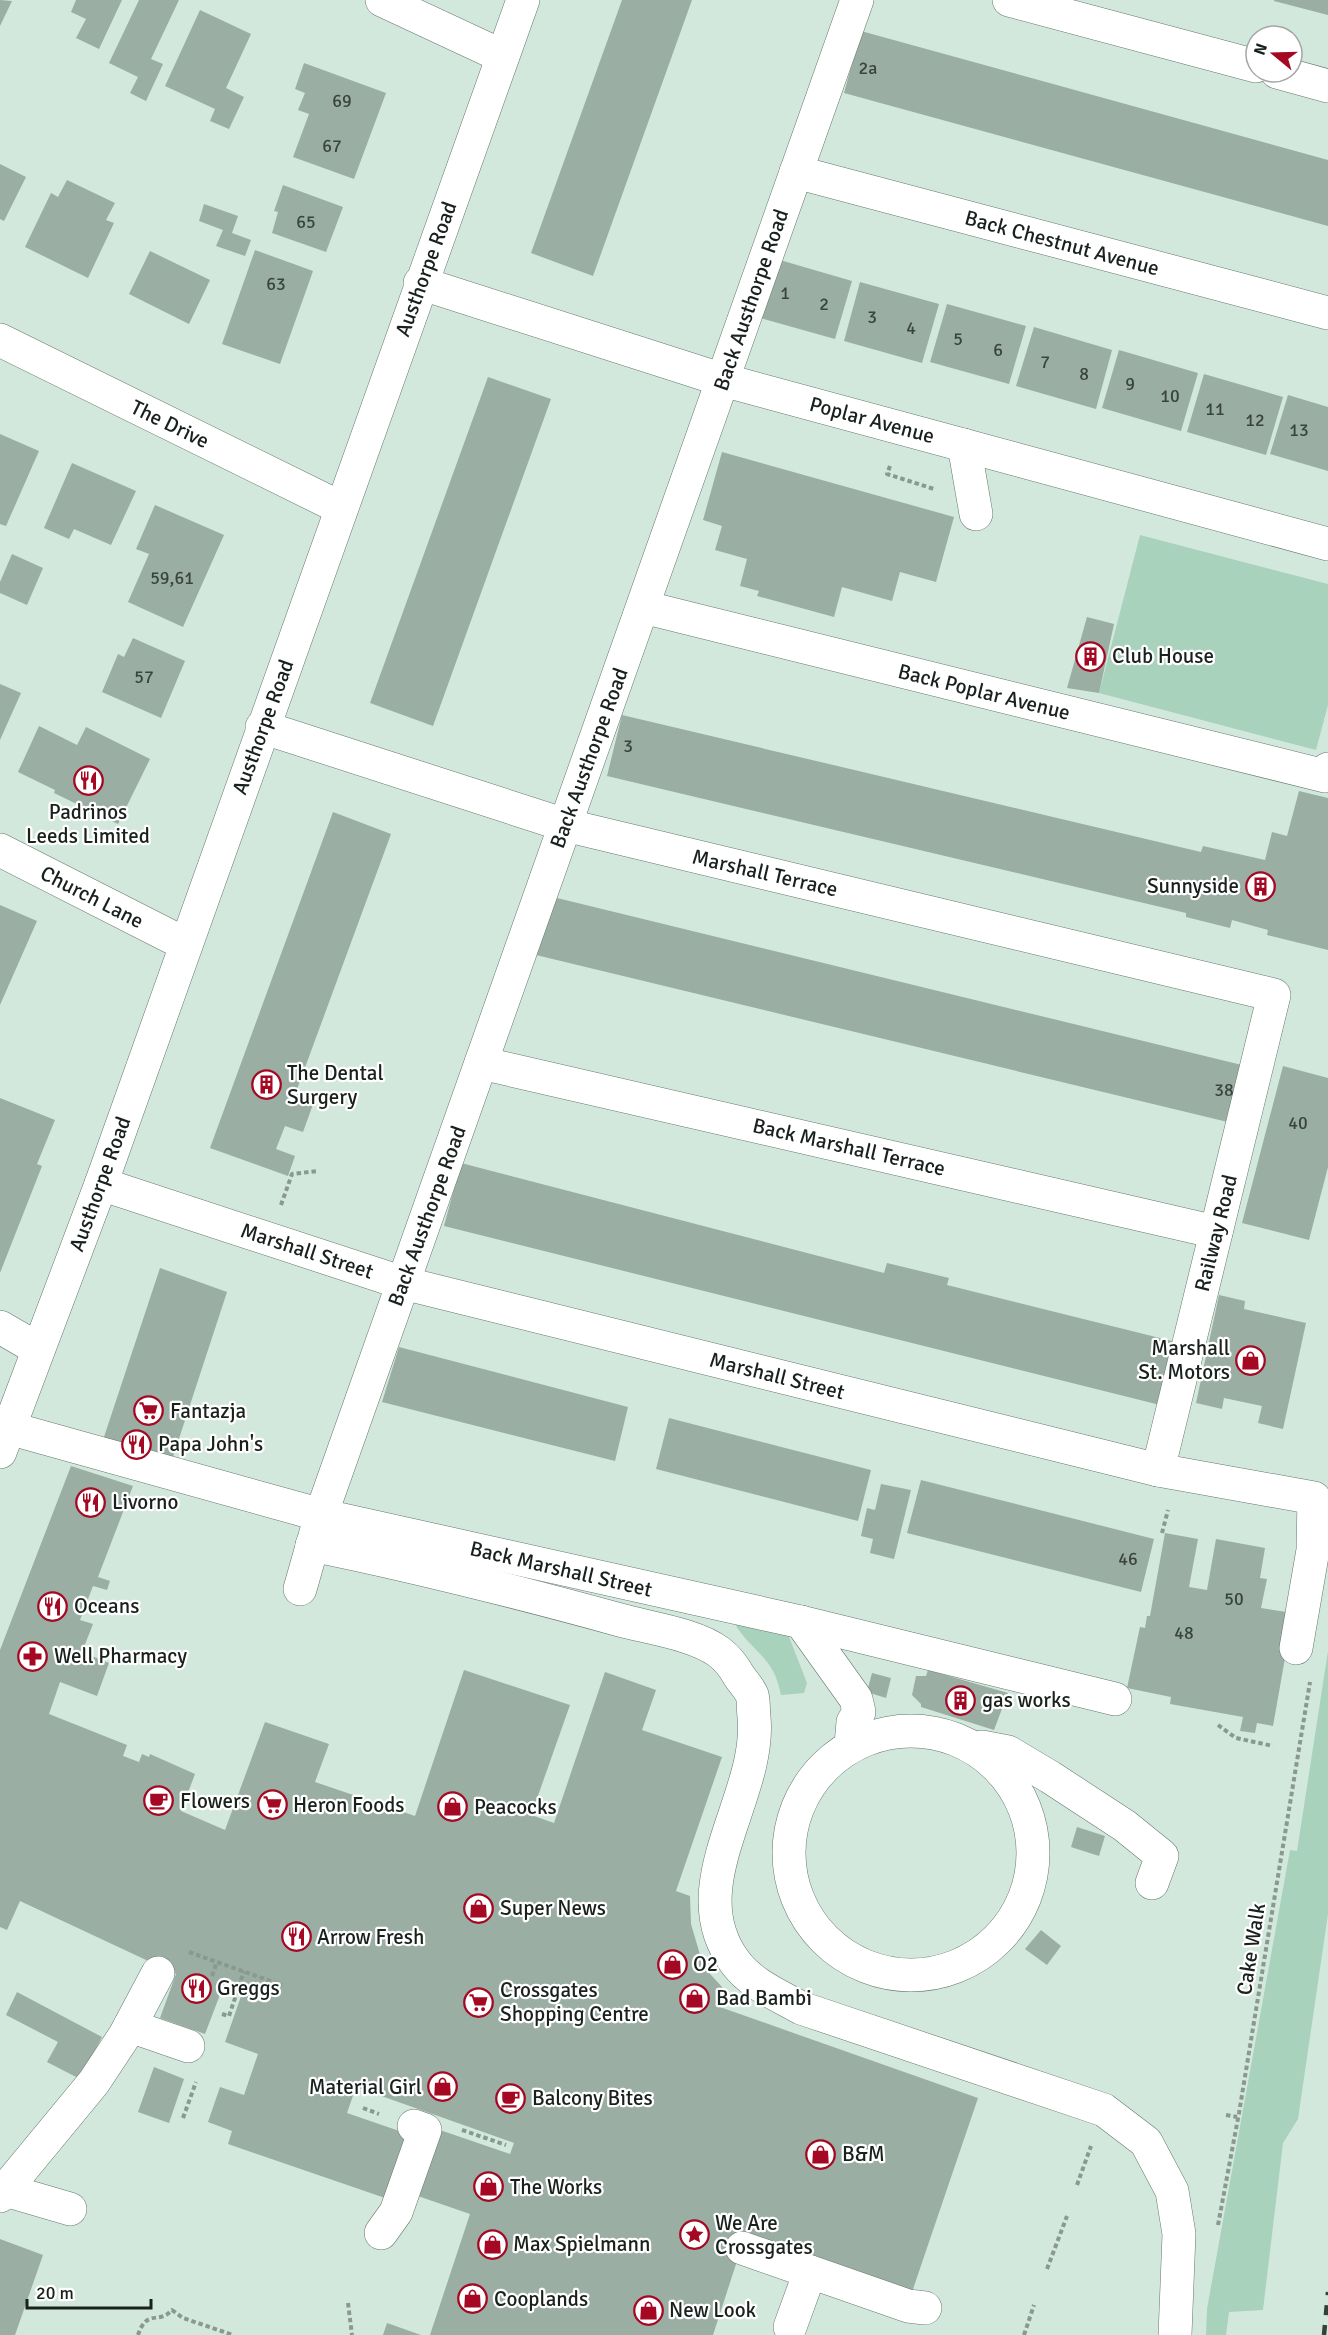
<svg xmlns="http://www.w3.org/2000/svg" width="1328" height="2335" font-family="Signika,sans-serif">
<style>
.green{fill:#a9d2bc}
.building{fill:#9aaea3}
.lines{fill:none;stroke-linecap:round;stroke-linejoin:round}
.minor-casing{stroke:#64776d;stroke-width:34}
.path{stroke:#899990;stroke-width:4;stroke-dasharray:4.5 3;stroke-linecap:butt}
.minor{stroke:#fff;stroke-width:33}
.rail{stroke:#36403b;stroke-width:4.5;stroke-dasharray:10 10;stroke-linecap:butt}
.labels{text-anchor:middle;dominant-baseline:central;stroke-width:4.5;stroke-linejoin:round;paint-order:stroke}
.number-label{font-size:18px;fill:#39443e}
.street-label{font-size:21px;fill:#19211d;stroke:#fff}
.poi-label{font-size:21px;fill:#19211d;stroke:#fff;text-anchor:start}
</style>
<rect width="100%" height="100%" fill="#d3e8dc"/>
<g class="green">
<path d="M1140 535 1328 584V705L1316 750 1099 693Z"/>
<path d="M732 1617 786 1629 807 1683 804 1693 781 1695C779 1687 777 1678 773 1671 762 1651 739 1638 732 1617Z"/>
<path d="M1328 1651V1914L1298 2119 1283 2143 1263 2310 1229 2312 1226 2335H1206L1207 2309 1290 1850 1297 1851Z"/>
</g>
<g class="building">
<path d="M0 0 12 1 0 26Z"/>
<path d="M76 0H122L99 49 76 38 86 19 71 12Z"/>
<path d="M139 0H179L151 59 163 64 146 101 130 93 138 77 109 63Z"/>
<path d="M622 0H692L593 276 531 253Z"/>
<path d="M1274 0H1328V15L1274 1Z"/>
<path d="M200 10 251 34 226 88 244 97 229 129 210 121 215 109 165 86Z"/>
<path d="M861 31 1328 160V226L844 93Z"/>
<path d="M304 63 386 93 354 179 293 157 309 114 298 110 305 93 295 89Z"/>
<path d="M0 164 26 177 4 221 0 219Z"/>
<path d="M67 180 115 203 106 220 114 223 88 278 25 247 51 193 58 197Z"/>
<path d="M283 185 343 207 326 252 272 233 278 212 274 211Z"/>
<path d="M204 204 238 216 232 233 251 240 245 256 216 246 223 230 199 221Z"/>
<path d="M255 250 313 271 280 364 222 344Z"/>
<path d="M150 251 210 280 189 324 129 294Z"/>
<path d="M773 258 852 281 835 339 757 317Z"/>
<path d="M860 282 939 304 922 363 844 341Z"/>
<path d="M947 304 1026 326 1009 384 930 362Z"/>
<path d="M1034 327 1112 350 1096 409 1016 386Z"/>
<path d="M1119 350 1198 373 1181 431 1102 408Z"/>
<path d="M1204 374 1283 397 1266 455 1187 432Z"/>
<path d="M488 377 551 399 433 726 370 703Z"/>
<path d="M1288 395 1328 407V471L1270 454Z"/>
<path d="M0 434 39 451 6 526 0 524Z"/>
<path d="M722 452 954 517 936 582 900 572 892 601 842 587 834 617 757 596 759 591 740 586 747 559 715 550 722 526 703 520Z"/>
<path d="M72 463 136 491 111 545 74 529 69 539 44 528Z"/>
<path d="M155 505 224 535 183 627 128 602 149 554 136 549Z"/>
<path d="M12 554 43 568 27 605 0 593V582Z"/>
<path d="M1087 617 1114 624 1099 693 1067 688Z"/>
<path d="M133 638 185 661 161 718 102 692 118 654 124 657Z"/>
<path d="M0 684 21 693 0 740Z"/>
<path d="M622 715 1201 852 1203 846 1265 860 1272 832 1287 836 1299 791 1328 798V950L1267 935 1268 930 1232 920 1230 928 1186 917V913L607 776Z"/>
<path d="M39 726 77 745 86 727 150 759 118 824 54 793 55 790 18 772Z"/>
<path d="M333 812 391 834 296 1092 315 1099 303 1132 285 1126 276 1149 295 1156 288 1176 210 1148Z"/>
<path d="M557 898 1250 1067 1236 1124 536 955Z"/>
<path d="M0 905 37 921 0 1005Z"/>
<path d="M1283 1066 1328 1078V1167L1309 1240 1242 1223Z"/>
<path d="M0 1098 55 1120 37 1164 42 1166 0 1273Z"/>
<path d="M461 1163 884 1273 887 1263 949 1278 947 1285 1176 1342 1160 1405 444 1226Z"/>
<path d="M160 1268 227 1292 171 1463 102 1443Z"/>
<path d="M1219 1295 1245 1301 1244 1309 1306 1323 1283 1429 1258 1423 1262 1406 1224 1398 1222 1409 1196 1403Z"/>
<path d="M399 1347 628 1407 615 1461 382 1402Z"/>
<path d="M669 1418 871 1470 858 1521 656 1469Z"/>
<path d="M71 1466 133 1486 98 1577 110 1581 107 1590 93 1586 80 1620 93 1624 82 1652 109 1663 97 1696 60 1682 49 1714 127 1745 123 1756 139 1762 142 1754 149 1757 150 1754 195 1774 181 1811 225 1830 265 1722 329 1744 315 1782 415 1816 464 1670 570 1705 534 1807 516 1801 514 1809 554 1823 605 1672 656 1690 642 1730 722 1757 676 1891 690 1896 691 1924 701 1958 711 1975 723 1988 717 2006 978 2098 911 2295 738 2258 713 2335H430L470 2214 415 2195 437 2129 510 2154 514 2143 356 2087 347 2113 411 2135 388 2199 228 2144 232 2131 208 2122 220 2087 244 2095 258 2054 225 2042 245 1985 226 1979 205 2034 160 2018 176 1974 20 1901 7 1930 0 1927V1650Z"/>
<path d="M921 1480 1154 1539 1141 1592 907 1533Z"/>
<path d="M881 1484 911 1490 894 1559 870 1553 873 1539 861 1536 867 1508 875 1510Z"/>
<path d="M1165 1533 1198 1539 1189 1587 1207 1590 1216 1539 1265 1548 1260 1578 1267 1579 1261 1608 1293 1613 1273 1726 1257 1723 1255 1733 1240 1731 1243 1717 1170 1704 1171 1697 1127 1688 1140 1627 1145 1628 1147 1616H1150Z"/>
<path d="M928 1670 1008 1693 994 1730 921 1707V1704L912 1695 916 1676H926Z"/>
<path d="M872 1673 891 1678 886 1698 867 1692Z"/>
<path d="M1077 1827 1105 1836 1099 1856 1071 1847Z"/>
<path d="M1041 1930 1061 1946 1047 1965 1025 1949Z"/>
<path d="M17 1992 102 2037 80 2079 47 2062 58 2042 6 2015Z"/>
<path d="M154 2067 184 2079 169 2123 138 2112Z"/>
<path d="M0 2239 43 2255 15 2335H0Z"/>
<path d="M387 2323 421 2335H383Z"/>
</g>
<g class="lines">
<defs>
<g id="minor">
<path d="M382 0 502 56"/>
<path d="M1009 0 1256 66"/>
<path d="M1277 72 1328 86"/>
<path d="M796 172 1328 313"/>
<path d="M420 283 723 380 1328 544"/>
<path d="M0 340 341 508"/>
<path d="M964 445 976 514"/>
<path d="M643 607 1325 776 1328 769"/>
<path d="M262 727 565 825 1274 995 1158 1470"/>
<path d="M0 850 185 944"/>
<path d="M481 1063 1216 1232"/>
<path d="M101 1184 403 1283 1158 1470 1314 1498 1313 1550 1296 1648"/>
<path d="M0 1327 38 1349"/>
<path d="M9 1428 321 1515 801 1622 1115 1699"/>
<path d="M0 1452 101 1184 523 0"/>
<path d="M312 1545C415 1566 518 1592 620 1620 649 1628 695 1634 719 1652 727 1658 734 1667 739 1676 743 1682 749 1688 752 1695 754 1701 753 1710 754 1717 762 1797 678 1886 735 1962 751 1984 778 1995 801 2008L1104 2110 1146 2142 1172 2191 1179 2234 1175 2335"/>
<path d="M300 1589 321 1515 857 0"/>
<path d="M801 1622 856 1699 859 1712 853 1722 851 1745"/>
<circle cx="911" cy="1853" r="122"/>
<path d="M982 1747 1008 1752 1050 1777 1125 1826 1162 1856 1152 1883"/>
<path d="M130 2026 188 2046"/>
<path d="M5 2190 70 2209"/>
<path d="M0 2196 94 2082 125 2035 158 1973"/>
<path d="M381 2233 396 2212 425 2130 414 2126"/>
<path d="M742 2248 908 2306 925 2308"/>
<path d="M790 2327 810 2272"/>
</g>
</defs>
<use href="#minor" class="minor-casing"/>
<g class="path">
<path d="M890 466 887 474 934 489"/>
<path d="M281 1205 292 1174 318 1171"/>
<path d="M1162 1533 1168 1510"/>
<path d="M1218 1725 1236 1738 1273 1746"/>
<path d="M189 1952 282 1985"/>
<path d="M212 1976 217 1962"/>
<path d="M222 2014 229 2016 244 1971"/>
<path d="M363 2108 379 2114"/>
<path d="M1226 2115 1237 2117"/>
<path d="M183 2118 196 2082"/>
<path d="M462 2130 506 2145"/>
<path d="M1077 2185 1091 2146"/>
<path d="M1218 2225 1239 2113 1310 1682"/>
<path d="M1047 2269 1067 2216"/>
<path d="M348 2303 352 2335"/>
<path d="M138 2335C147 2308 159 2325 172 2310L183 2318 233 2335"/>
<path d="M1024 2335 1034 2305"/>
</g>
<use href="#minor" class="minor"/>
<path class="rail" d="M1324 2335 1328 2292"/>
</g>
<defs>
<symbol id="building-ring" viewBox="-11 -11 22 22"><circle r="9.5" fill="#fff" stroke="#a40823" stroke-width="1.5"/><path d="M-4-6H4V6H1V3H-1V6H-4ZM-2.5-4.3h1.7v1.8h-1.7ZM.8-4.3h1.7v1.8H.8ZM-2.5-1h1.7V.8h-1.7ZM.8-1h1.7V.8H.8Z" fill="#a40823"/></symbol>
<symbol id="restaurant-ring" viewBox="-11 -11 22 22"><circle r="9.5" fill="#fff" stroke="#a40823" stroke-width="1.5"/><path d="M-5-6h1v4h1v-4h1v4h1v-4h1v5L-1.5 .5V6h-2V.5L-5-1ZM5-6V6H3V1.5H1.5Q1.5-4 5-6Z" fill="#a40823"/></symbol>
<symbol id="shop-ring" viewBox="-11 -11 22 22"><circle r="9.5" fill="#fff" stroke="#a40823" stroke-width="1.5"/><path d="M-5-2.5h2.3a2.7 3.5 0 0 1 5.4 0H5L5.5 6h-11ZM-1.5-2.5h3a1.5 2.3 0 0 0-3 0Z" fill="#a40823"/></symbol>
<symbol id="supermarket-ring" viewBox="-11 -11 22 22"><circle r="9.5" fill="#fff" stroke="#a40823" stroke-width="1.5"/><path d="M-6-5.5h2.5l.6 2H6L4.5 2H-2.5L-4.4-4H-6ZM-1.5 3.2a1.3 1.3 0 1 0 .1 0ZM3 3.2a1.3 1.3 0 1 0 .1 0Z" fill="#a40823"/></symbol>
<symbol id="pharmacy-ring" viewBox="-11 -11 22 22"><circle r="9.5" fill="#fff" stroke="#a40823" stroke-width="1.5"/><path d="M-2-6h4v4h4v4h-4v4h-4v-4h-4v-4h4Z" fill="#a40823"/></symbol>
<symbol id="cafe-ring" viewBox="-11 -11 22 22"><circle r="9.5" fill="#fff" stroke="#a40823" stroke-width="1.5"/><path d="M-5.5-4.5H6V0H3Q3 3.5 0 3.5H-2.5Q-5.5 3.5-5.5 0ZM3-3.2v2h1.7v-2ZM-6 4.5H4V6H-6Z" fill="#a40823"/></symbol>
<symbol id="sight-ring" viewBox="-11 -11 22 22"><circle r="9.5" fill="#fff" stroke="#a40823" stroke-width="1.5"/><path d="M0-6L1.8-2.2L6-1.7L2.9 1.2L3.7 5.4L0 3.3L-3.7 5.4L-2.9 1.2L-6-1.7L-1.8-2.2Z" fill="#a40823"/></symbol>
</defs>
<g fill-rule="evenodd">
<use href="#building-ring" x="1074" y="640" width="33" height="33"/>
<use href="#restaurant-ring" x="72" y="764" width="33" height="33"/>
<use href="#building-ring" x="1244" y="870" width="33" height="33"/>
<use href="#building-ring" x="250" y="1068" width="33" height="33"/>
<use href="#shop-ring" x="1234" y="1344" width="33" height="33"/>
<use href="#supermarket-ring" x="132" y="1394" width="33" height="33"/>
<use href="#restaurant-ring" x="120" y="1428" width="33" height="33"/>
<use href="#restaurant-ring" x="74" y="1486" width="33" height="33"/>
<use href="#restaurant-ring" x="36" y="1590" width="33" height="33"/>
<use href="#pharmacy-ring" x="16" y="1640" width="33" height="33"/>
<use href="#building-ring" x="944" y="1684" width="33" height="33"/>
<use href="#cafe-ring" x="142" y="1784" width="33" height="33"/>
<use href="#supermarket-ring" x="256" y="1788" width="33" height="33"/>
<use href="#shop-ring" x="436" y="1790" width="33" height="33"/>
<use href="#shop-ring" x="462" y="1892" width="33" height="33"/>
<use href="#restaurant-ring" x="280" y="1920" width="33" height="33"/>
<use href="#shop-ring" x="656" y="1948" width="33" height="33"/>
<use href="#restaurant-ring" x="180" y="1972" width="33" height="33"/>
<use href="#shop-ring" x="678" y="1982" width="33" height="33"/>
<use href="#supermarket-ring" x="462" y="1986" width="33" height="33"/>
<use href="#shop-ring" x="426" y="2070" width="33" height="33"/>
<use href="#cafe-ring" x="494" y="2082" width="33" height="33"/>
<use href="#shop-ring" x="804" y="2138" width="33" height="33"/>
<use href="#shop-ring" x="472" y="2170" width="33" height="33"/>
<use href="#sight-ring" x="678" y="2218" width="33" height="33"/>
<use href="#shop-ring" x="476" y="2228" width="33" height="33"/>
<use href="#shop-ring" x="456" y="2282" width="33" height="33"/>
<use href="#shop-ring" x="632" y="2294" width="33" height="33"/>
</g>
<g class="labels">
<g class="number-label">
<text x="868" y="68">2a</text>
<text x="342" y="101">69</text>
<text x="332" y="146">67</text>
<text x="306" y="222">65</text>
<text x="276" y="284">63</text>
<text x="785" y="293">1</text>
<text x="824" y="304">2</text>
<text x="872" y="317">3</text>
<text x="911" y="328">4</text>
<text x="958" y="339">5</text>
<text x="998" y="350">6</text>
<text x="1045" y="362">7</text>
<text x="1084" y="374">8</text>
<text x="1130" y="384">9</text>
<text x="1170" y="396">10</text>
<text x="1215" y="409">11</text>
<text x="1255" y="420">12</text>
<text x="1299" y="430">13</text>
<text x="172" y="578">59,61</text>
<text x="144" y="677">57</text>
<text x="628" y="746">3</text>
<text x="1224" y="1090">38</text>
<text x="1298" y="1123">40</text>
<text x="1128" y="1559">46</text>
<text x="1234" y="1599">50</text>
<text x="1184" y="1633">48</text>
</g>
<g class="street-label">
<text transform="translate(1062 243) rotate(15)">Back Chestnut Avenue</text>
<text transform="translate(426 269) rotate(-70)">Austhorpe Road</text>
<text transform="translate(751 300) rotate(-71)">Back Austhorpe Road</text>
<text transform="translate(872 420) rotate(15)">Poplar Avenue</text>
<text transform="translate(170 424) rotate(26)">The Drive</text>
<text transform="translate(984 692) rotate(14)">Back Poplar Avenue</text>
<text transform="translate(263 727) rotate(-70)">Austhorpe Road</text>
<text transform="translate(589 758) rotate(-70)">Back Austhorpe Road</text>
<text transform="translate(765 873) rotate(13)">Marshall Terrace</text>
<text transform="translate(92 897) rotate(27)">Church Lane</text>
<text transform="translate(849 1147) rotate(13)">Back Marshall Terrace</text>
<text transform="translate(100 1184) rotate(-70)">Austhorpe Road</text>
<text transform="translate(427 1216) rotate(-70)">Back Austhorpe Road</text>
<text transform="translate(1216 1233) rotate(-76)">Railway Road</text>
<text transform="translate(307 1251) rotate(18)">Marshall Street</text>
<text transform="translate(777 1376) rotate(14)">Marshall Street</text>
<text transform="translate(561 1569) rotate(13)">Back Marshall Street</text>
<text transform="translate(1251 1949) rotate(-81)">Cake Walk</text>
</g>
<g class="poi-label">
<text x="1112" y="656">Club House</text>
<text x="88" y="812" text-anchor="middle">Padrinos<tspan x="88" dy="24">Leeds Limited</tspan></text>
<text x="1239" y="886" text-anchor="end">Sunnyside</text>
<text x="287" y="1073">The Dental<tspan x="287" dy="24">Surgery</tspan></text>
<text x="1230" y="1348" text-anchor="end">Marshall<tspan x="1230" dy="24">St. Motors</tspan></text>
<text x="170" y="1411">Fantazja</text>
<text x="158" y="1444">Papa John's</text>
<text x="112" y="1502">Livorno</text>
<text x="74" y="1606">Oceans</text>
<text x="54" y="1656">Well Pharmacy</text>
<text x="982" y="1700">gas works</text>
<text x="180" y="1801">Flowers</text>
<text x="293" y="1805">Heron Foods</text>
<text x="474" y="1807">Peacocks</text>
<text x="500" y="1908">Super News</text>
<text x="317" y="1937">Arrow Fresh</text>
<text x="693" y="1964">O2</text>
<text x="217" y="1988">Greggs</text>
<text x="500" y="1990">Crossgates<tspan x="500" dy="24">Shopping Centre</tspan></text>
<text x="716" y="1998">Bad Bambi</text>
<text x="422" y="2087" text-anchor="end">Material Girl</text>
<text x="532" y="2098">Balcony Bites</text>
<text x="842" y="2154">B&amp;M</text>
<text x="510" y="2187">The Works</text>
<text x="715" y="2223">We Are<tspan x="715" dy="24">Crossgates</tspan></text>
<text x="513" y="2244">Max Spielmann</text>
<text x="494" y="2299">Cooplands</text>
<text x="669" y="2310">New Look</text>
</g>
</g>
<g transform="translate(1274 54) rotate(289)"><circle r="28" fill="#ffffff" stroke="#a3a6a5" stroke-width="1.5"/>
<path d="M0-4.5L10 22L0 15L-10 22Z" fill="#a40823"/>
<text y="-9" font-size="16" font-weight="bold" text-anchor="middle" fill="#19211d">N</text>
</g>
<path d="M27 2299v9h124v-9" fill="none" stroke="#19211d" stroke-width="3"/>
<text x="36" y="2299" font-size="18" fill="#19211d" stroke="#ffffff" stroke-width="4.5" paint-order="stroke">20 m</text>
</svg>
